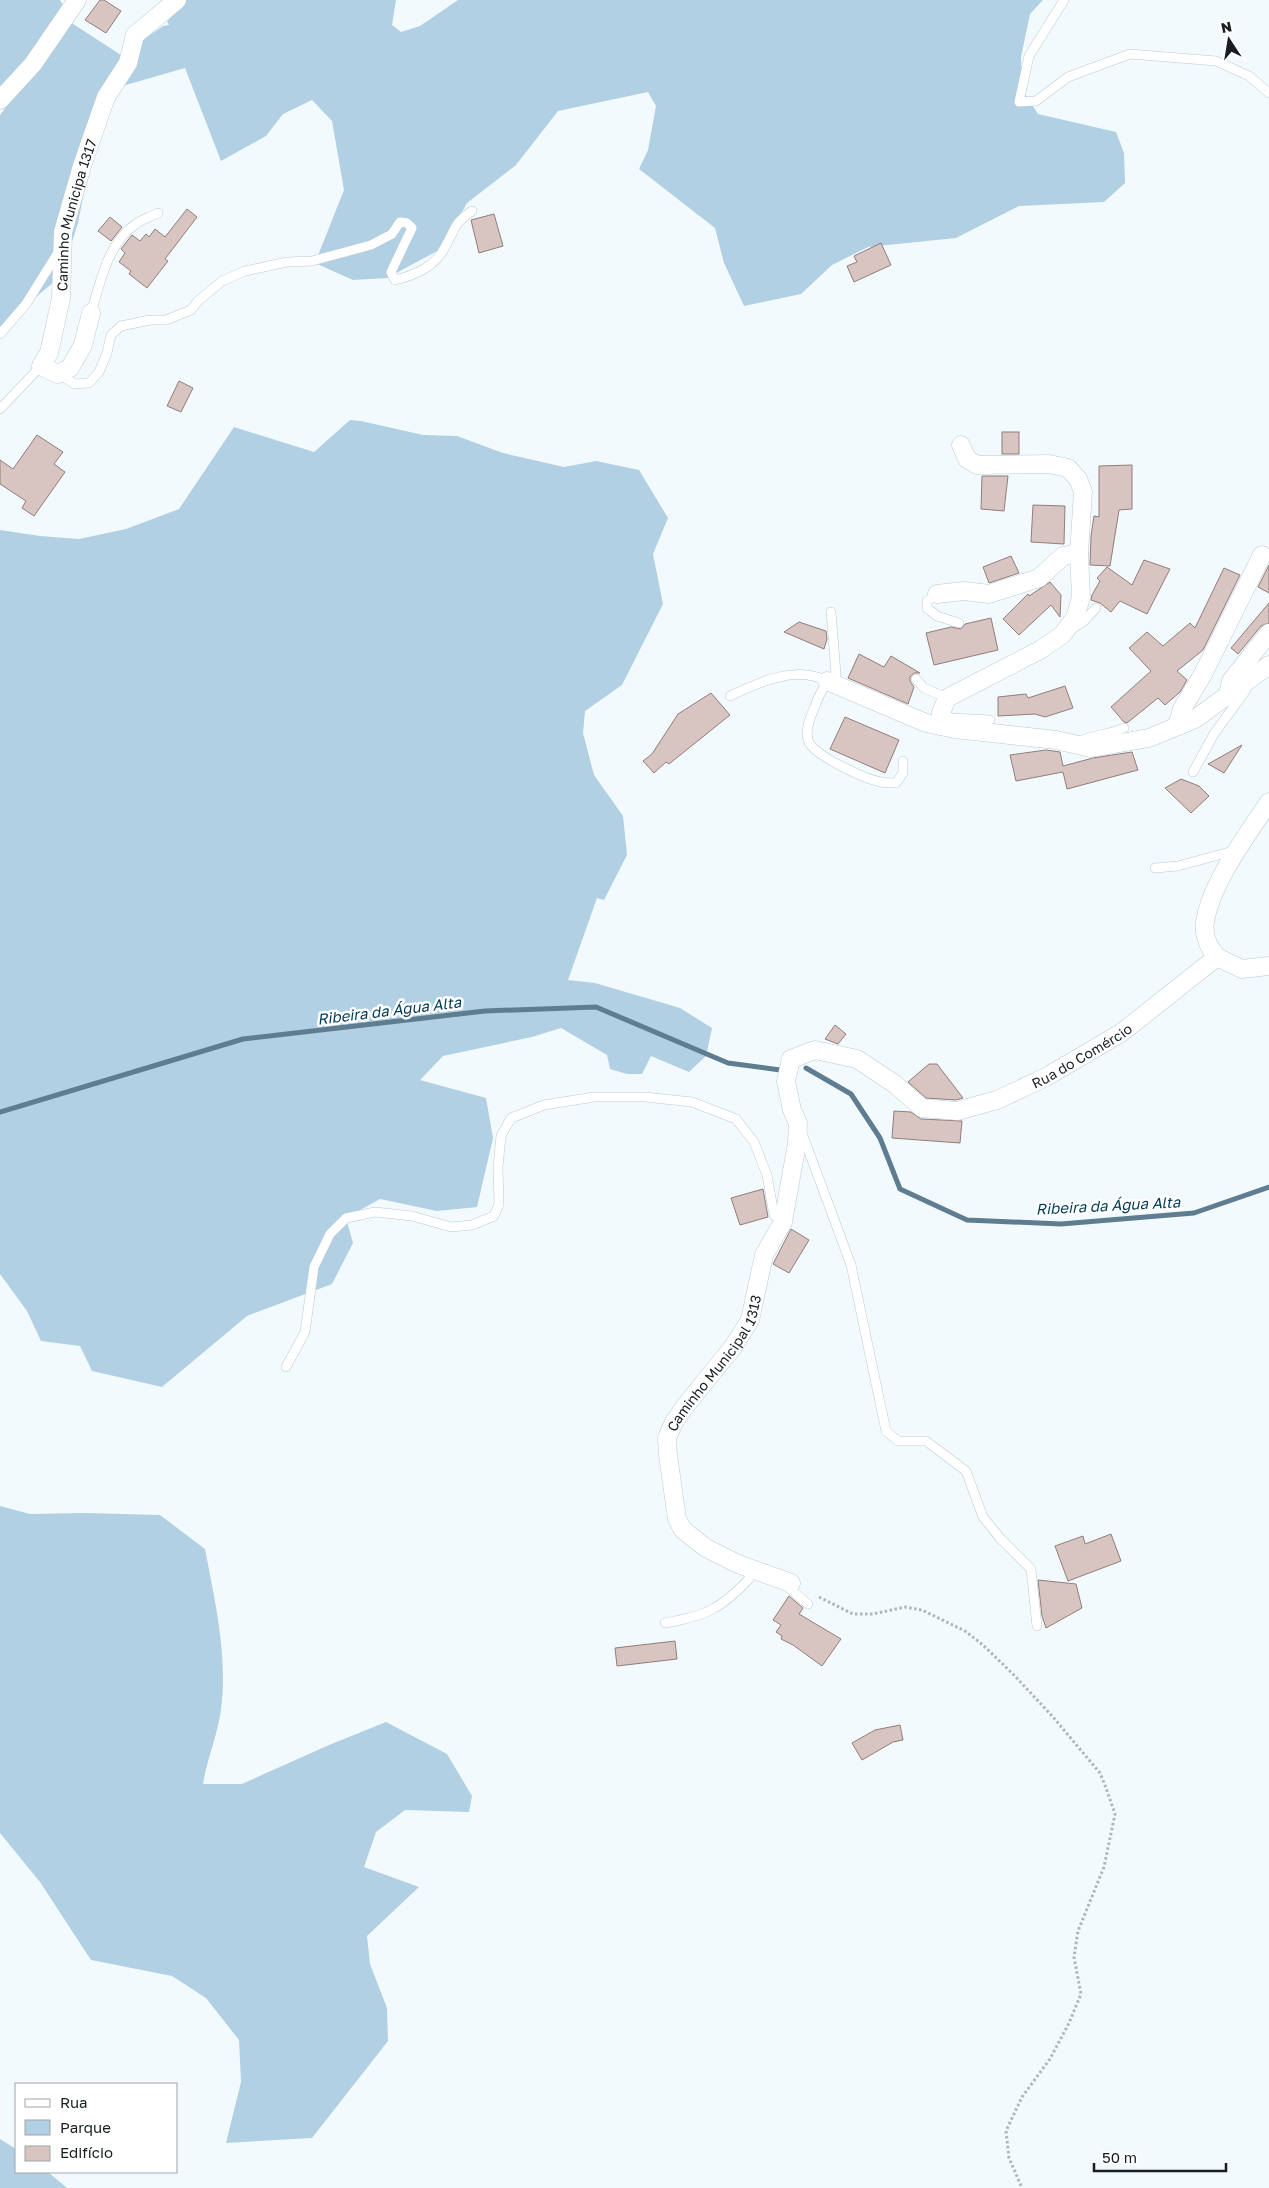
<svg xmlns="http://www.w3.org/2000/svg" width="1269" height="2188" font-family="'Golos Text',sans-serif">
<style>
.green{fill:#b1d0e3}
.lines{fill:none;stroke-linecap:round;stroke-linejoin:round}
.stream{stroke:#5f7d90;stroke-width:5}
.building{fill:#d8c4c0;stroke:#907e7a}
.service-casing{stroke:#bacbd5;stroke-width:10}
.minor-casing{stroke:#bacbd5;stroke-width:19}
.path{stroke:#afb6ba;stroke-width:3;stroke-dasharray:2.5 2.5;stroke-linecap:butt}
.service{stroke:#fff;stroke-width:9}
.minor{stroke:#fff;stroke-width:18}
.labels{text-anchor:middle;dominant-baseline:central;stroke-width:5;stroke-linejoin:round;paint-order:stroke}
.street-label{font-size:14px;fill:#171e21;stroke:#fff}
.water-label{font-size:15px;font-style:italic;fill:#023b54;stroke:#fff}
</style>
<rect width="100%" height="100%" fill="#f3fafe"/>
<g class="green">
<path d="M0 0H60L63 5 30 60 0 93Z"/>
<path d="M185 0H396L392 25 401 32 420 26 458 0H1043L1030 14 1021 57 1022 89 1038 114 1116 132 1124 153 1125 183 1104 202 1019 206 956 238 868 247 832 265 801 294 744 306 724 263 715 228 639 169 648 150 656 106 648 92 558 111 516 165 467 203 441 249 387 278 353 280 315 263 344 190 332 121 312 100 283 114 266 136 221 161 185 68 119 87 92 151 78 223 61 276 0 327V115L70 22 121 55 163 26 169 25 167 21Z"/>
<path d="M350 420 361 421 423 435 457 436 503 453 564 467 596 461 639 470 668 518 653 554 663 604 622 685 585 711 583 733 594 775 623 816 627 855 604 900 597 898 568 980 595 983 680 1008 712 1028 706 1056 689 1072 651 1056 642 1074H627L610 1069 607 1055 561 1028 532 1037 443 1056 420 1080 486 1098 493 1138 477 1207 437 1211 380 1199 346 1218 353 1243 332 1284 247 1316 162 1387 92 1371 80 1346 41 1341 27 1311 0 1274V530L40 536 79 539 126 529 179 509 234 427 314 452Z"/>
<path d="M0 1506 30 1514 83 1513 160 1515 205 1549C215 1601 228 1657 221 1709 218 1734 207 1759 203 1784H242L329 1745 386 1722 447 1754 472 1796 469 1812 405 1810 376 1832 364 1867 419 1887 367 1936 370 1964 387 2008 388 2041 312 2138 226 2143 241 2082 239 2040 206 1998 172 1976 91 1960 40 1882 0 1833Z"/>
<path d="M0 2139 16 2149V2172H48L67 2188H0Z"/>
</g>
<g class="lines">
<g class="stream">
<path d="M806 1068 851 1094 880 1138 900 1189 967 1220 1061 1224 1194 1213 1269 1187"/>
<path d="M0 1112 243 1039 485 1011 596 1007 728 1063 780 1070"/>
</g>
</g>
<g class="building">
<path d="M100 0H104L121 11 106 33 85 20Z"/>
<path d="M187 209 197 217 165 259 168 261 147 288 129 274 131 271 119 262 125 253 121 249 132 235 140 241 146 234 149 237 155 229 165 237Z"/>
<path d="M494 214 503 246 479 253 471 220Z"/>
<path d="M110 217 122 227 111 241 98 231Z"/>
<path d="M881 243 891 265 854 282 847 266 857 262 854 256Z"/>
<path d="M179 381 193 388 181 412 167 406Z"/>
<rect x="1002" y="432" width="17" height="22"/>
<path d="M37 435 63 452 54 464 65 472 34 516 22 508 26 501 0 484V460L13 469Z"/>
<path d="M1132 465V509L1119 510 1110 566 1090 565 1091 536 1094 516 1099 517V466Z"/>
<path d="M982 476H1008L1004 511 981 509Z"/>
<path d="M1033 505 1065 506 1064 544 1031 542Z"/>
<path d="M1011 556 1019 573 989 583 983 567Z"/>
<path d="M1144 560 1170 569 1147 614 1120 601 1111 612 1100 603 1091 600 1092 595 1100 581 1097 578 1107 567 1132 585Z"/>
<path d="M1269 565V593L1258 587Z"/>
<path d="M1224 568 1240 575 1203 650 1177 671 1187 680 1180 692 1165 705 1158 698 1127 723 1124 722 1111 707 1151 671 1129 648 1147 632 1163 646 1190 623 1195 628Z"/>
<path d="M1050 582 1061 595 1060 617 1051 605 1019 635 1003 619 1028 594 1029 596Z"/>
<path d="M1269 603V623L1261 626 1238 654 1231 648Z"/>
<path d="M991 618 998 650 934 665 926 633 951 627 961 629 965 624Z"/>
<path d="M799 622 826 631 827 639 824 649 784 632Z"/>
<path d="M859 654 884 667 891 656 920 673H914L910 677V681L914 687 908 704 848 678Z"/>
<path d="M1065 686 1073 708 1045 717 1035 714 998 716V697L1026 694 1028 698Z"/>
<path d="M711 693 730 715 669 764 666 762 654 773 643 761 652 754 678 714Z"/>
<path d="M845 717 899 740 885 773 830 749Z"/>
<path d="M1242 745 1224 773 1208 764Z"/>
<path d="M1046 750 1060 752 1063 766 1093 758 1132 752 1138 770 1067 789 1063 772 1016 781 1010 755Z"/>
<path d="M1181 779 1199 786 1209 796 1191 813 1165 788Z"/>
<path d="M835 1025 846 1034 838 1044 825 1039Z"/>
<path d="M929 1064H937L963 1098 956 1100 926 1098 908 1082Z"/>
<path d="M894 1111 911 1112 921 1119 962 1121 960 1143 892 1138Z"/>
<path d="M763 1189 768 1217 740 1225 731 1198Z"/>
<path d="M791 1229 809 1240 789 1273 773 1264Z"/>
<path d="M1111 1534 1121 1561 1068 1581 1055 1546 1083 1536 1085 1544Z"/>
<path d="M1038 1580 1076 1584 1082 1608 1046 1628 1042 1616Z"/>
<path d="M789 1596 803 1608 799 1614 841 1639 822 1666 793 1645 781 1639 782 1636 776 1632 781 1625 773 1620Z"/>
<path d="M675 1641 677 1659 617 1666 615 1648Z"/>
<path d="M900 1725 903 1740 893 1742 862 1760 852 1743 875 1730Z"/>
</g>
<g class="lines">
<defs>
<g id="service">
<path d="M1064 0 1029 56 1019 102 1036 101 1068 77 1130 54 1216 61 1249 76 1269 93"/>
<path d="M91 313C100 283 108 242 136 224 142 219 151 217 158 213"/>
<path d="M0 334 26 304 59 251"/>
<path d="M58 374 75 384 89 383 99 372 107 353 111 335 121 326 150 320H166L191 310 198 301 222 281 245 271 287 262 312 261 371 245 392 234 400 222 407 223 412 228 391 272 395 280C415 275 435 267 445 247 456 228 453 224 472 211"/>
<path d="M0 409 41 366"/>
<path d="M937 594 927 601V608L937 616 959 623"/>
<path d="M831 612 836 674C825 683 820 693 815 706 811 716 805 728 808 740 812 755 865 779 881 782 886 783 891 783 896 783L903 773V761"/>
<path d="M1073 628 1083 622 1096 608"/>
<path d="M916 679 924 688 947 698"/>
<path d="M730 696C760 682 795 665 827 681"/>
<path d="M941 713 952 718 990 720"/>
<path d="M1075 743C1091 735 1108 735 1124 728"/>
<path d="M1193 772 1214 734 1246 690 1245 686"/>
<path d="M1155 868 1178 866 1237 850"/>
<path d="M802 1133 851 1265 886 1431 898 1441H926L966 1471 983 1517 1000 1538 1031 1569 1037 1626"/>
<path d="M286 1367 305 1332 314 1267 330 1234 346 1218 375 1212 412 1216 451 1227 472 1225 494 1216 499 1204 498 1167 501 1136 511 1118 544 1105 594 1097H645L692 1102 736 1119 754 1142 767 1175 774 1215 783 1222"/>
<path d="M784 1584 808 1604"/>
<path d="M665 1623C705 1616 721 1609 749 1579V1568"/>
</g>
<g id="minor">
<path d="M0 100 33 64 77 0"/>
<path id="s1" d="M91 313 83 345 70 368 58 374 41 366 49 353 61 298 63 232 82 166 106 97 128 63 135 35 177 0"/>
<path d="M937 594 964 591 989 594 1039 578 1063 556 1079 553"/>
<path d="M827 681 926 723 955 729 1056 740 1091 748 1149 738 1195 719 1269 665"/>
<path d="M1229 690 1231 681 1269 633"/>
<path d="M941 726V713L947 698 1040 650 1062 635 1075 618 1081 597 1079 553 1083 492 1078 479 1068 468 1049 464 977 465 967 459 961 445"/>
<path d="M1177 726 1182 709 1203 674 1262 555"/>
<path d="M1217 957 1242 969 1269 966"/>
<path id="s2" d="M791 1583 738 1564 706 1548 683 1530 677 1519 668 1455 667 1438 674 1422 686 1405 733 1347 750 1320 764 1255 783 1222 797 1143 798 1123 792 1110 786 1081 791 1059 815 1050 857 1059 896 1085 922 1108 957 1111 997 1100 1046 1077 1121 1033 1217 957C1209 948 1203 935 1205 922 1211 883 1247 835 1269 802"/>
</g>
</defs>
<use href="#service" class="service-casing"/>
<use href="#minor" class="minor-casing"/>
<path class="path" d="M819 1597 853 1614H873L905 1607 922 1610 965 1631 983 1645 1013 1674 1053 1717 1100 1773 1106 1788 1115 1814 1104 1867 1078 1931 1074 1957 1081 1994 1069 2023 1050 2059 1022 2097 1006 2131 1009 2158 1022 2188"/>
<use href="#service" class="service"/>
<use href="#minor" class="minor"/>
</g>
<g class="labels">
<g class="street-label">
<text stroke="none"><textPath href="#s1" startOffset="248">Caminho Municipa 1317</textPath></text>
<text stroke="none"><textPath href="#s2" startOffset="954">Rua do Comércio</textPath></text>
<text stroke="none"><textPath href="#s2" startOffset="305">Caminho Municipal 1313</textPath></text>
</g>
<g class="water-label">
<text transform="translate(389 1010) rotate(-7)">Ribeira da Água Alta</text>
<text transform="translate(1108 1205) rotate(-3)">Ribeira da Água Alta</text>
</g>
</g>
<rect x="15" y="2083" width="162" height="90" fill="#ffffff" stroke="#a2a5a6"/>
<rect x="25" y="2099" width="25" height="8" fill="#ffffff" stroke="#a2a5a6"/>
<text x="60" y="2108" font-size="15" fill="#171e21">Rua</text>
<rect x="25" y="2120" width="25" height="15" fill="#b1d0e3" stroke="#a2a5a6"/>
<text x="60" y="2133" font-size="15" fill="#171e21">Parque</text>
<rect x="25" y="2146" width="25" height="15" fill="#d8c4c0" stroke="#a2a5a6"/>
<text x="60" y="2158" font-size="15" fill="#171e21">Edifício</text>
<g transform="translate(1229 40) rotate(348)" stroke="#ffffff" stroke-width="4" paint-order="stroke">
<path d="M0-4L9 19L0 12L-9 19Z" fill="#171e21"/>
<text y="-8" font-size="14" font-weight="bold" text-anchor="middle" fill="#171e21">N</text>
</g>
<path d="M1094 2163v8h132v-8" fill="none" stroke="#171e21" stroke-width="2.5"/>
<text x="1102" y="2163" font-size="15" fill="#171e21" stroke="#ffffff" stroke-width="4" paint-order="stroke">50 m</text>
</svg>
